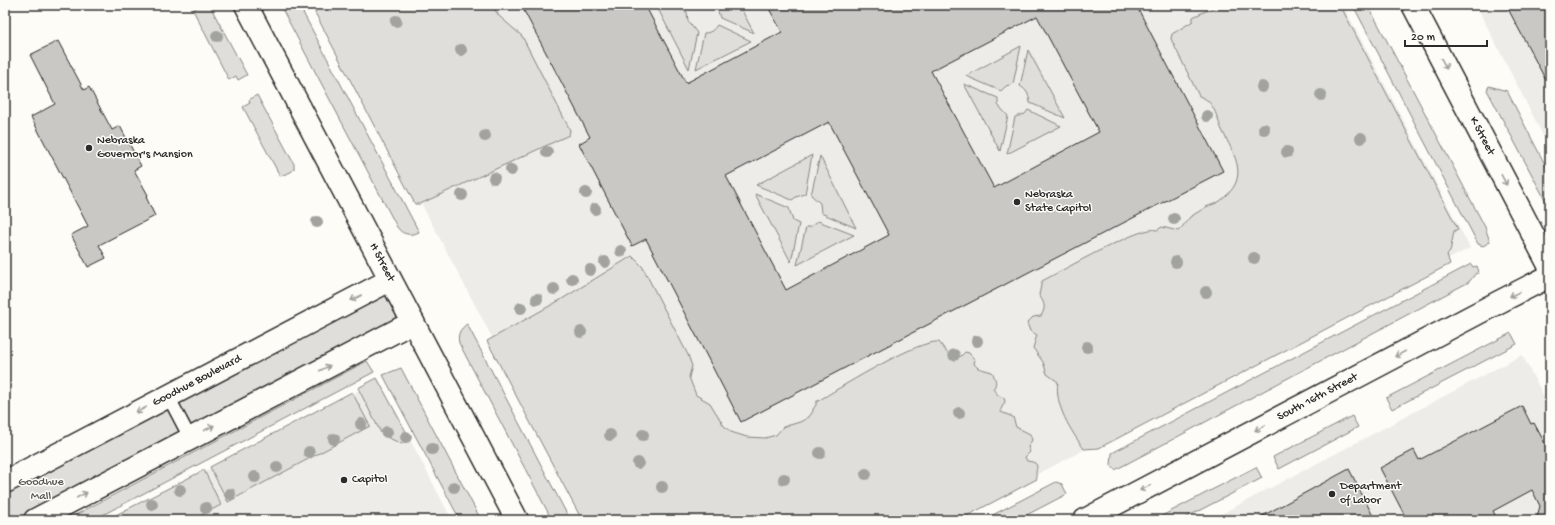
<svg xmlns="http://www.w3.org/2000/svg" width="1555" height="525" font-family="'Gochi Hand',sans-serif">
<style>
.built{fill:#edece8}
.green{fill:#dfdeda;stroke:#858482}
.building{fill:#c9c8c4;stroke:#2b2b2b;fill-rule:evenodd}
.lines{fill:none;stroke-linecap:round;stroke-linejoin:round}
.lane-casing{stroke:#2b2b2b;stroke-width:15}
.street-casing{stroke:#2b2b2b;stroke-width:25}
.secondary-casing{stroke:#2b2b2b;stroke-width:25}
.primary-casing{stroke:#2b2b2b;stroke-width:25}
.lane{stroke:#fdfcf7;stroke-width:12}
.street{stroke:#fdfcf7;stroke-width:22}
.secondary{stroke:#fdfcf7;stroke-width:22}
.primary{stroke:#fdfcf7;stroke-width:22}
.tree{fill:#a2a29f}
.oneway{stroke:#9e9e9b}
.poi-dot{fill:#2b2b2b;stroke:#fdfcf7;stroke-width:1.5}
.labels{text-anchor:middle;dominant-baseline:central;stroke-width:3;stroke-linejoin:round;paint-order:stroke}
.street-label{font-size:12px;fill:#2b2b2b;stroke:#fdfcf7}
.poi-label{font-size:12px;fill:#2b2b2b;stroke:#fdfcf7;text-anchor:start}
.park-label{font-size:12px;fill:#585857;stroke:#fdfcf7}
</style>
<rect width="100%" height="100%" fill="#fdfcf7"/>
<filter id="ink" filterUnits="userSpaceOnUse"><feTurbulence type="fractalNoise" baseFrequency=".025" numOctaves="2"/><feDisplacementMap in="SourceGraphic" scale="8" xChannelSelector="R" yChannelSelector="G"/><feConvolveMatrix kernelMatrix="1 2 1 2 8 2 1 2 1" color-interpolation-filters="sRGB"/></filter>
<g filter="url(#ink)">
<g class="built">
<path d="M316 5H1343L1470 248 950 520H589Z"/>
<path d="M1476 5H1550V149Z"/>
<path d="M1522 355 1550 408V520H1210Z"/>
<path d="M379 380 452 520H111Z"/>
</g>
<g class="green">
<path d="M200 5 210 6 247 75 238 80 236 76 229 80 193 10Z"/>
<path d="M280 5H299L419 232C411 236 402 235 397 227Z"/>
<path d="M311 5H496L495 10 499 16 522 36 570 130 569 135 420 204H415Z"/>
<path d="M656 5H668L687 12 688 21 697 33 689 69Z"/>
<path d="M714 5H739L754 33 720 18 718 11Z"/>
<path d="M1219 5H1340L1458 229 1454 231 1450 252 1447 255 1450 264 1099 448 1084 449C1071 431 1054 405 1058 382L1047 374 1043 362 1033 348 1037 335 1030 331 1027 323 1033 317 1041 316C1046 307 1045 304 1039 295L1042 281C1060 272 1143 224 1157 230L1162 227 1178 231C1183 227 1187 220 1190 217 1195 214 1201 210 1206 207 1210 205 1216 204 1220 201 1251 178 1235 157 1222 130 1216 117 1215 101 1199 96L1171 39 1172 34 1193 21V17Z"/>
<path d="M1362 5H1368L1485 227 1490 242 1483 246 1478 244 1355 9Z"/>
<path d="M717 25 751 41 696 69 704 33C710 33 714 30 717 25Z"/>
<path d="M1021 46 1013 84 1006 86 1001 91 966 76Z"/>
<path d="M1028 50 1065 118 1030 103C1029 95 1027 90 1020 86Z"/>
<path d="M964 84 998 98V105L1008 116 1000 151Z"/>
<path d="M1489 86 1507 91 1550 174V209L1487 90Z"/>
<path d="M257 95 294 164V169L291 172 280 176 243 107 250 103 249 100Z"/>
<path d="M1028 110 1061 126 1007 154 1015 117 1025 114Z"/>
<path d="M812 155 805 194 796 197 792 200 756 185Z"/>
<path d="M820 156 856 228 821 213 820 203 811 195Z"/>
<path d="M755 194 789 208 793 221 799 224 791 262Z"/>
<path d="M818 221 854 235 797 265 806 227H810Z"/>
<path d="M632 256 642 266 688 355 692 366 689 377 696 395 710 403 724 426 731 432 747 437 765 438 776 435 783 427 800 422 809 417 813 411V409L816 405V402L823 398C844 385 919 339 939 342L952 359 961 356 965 352 969 353 975 360 974 364 978 368 992 372C995 378 998 383 993 389L998 395 1004 398 1005 402 1001 409V412L1013 417 1016 427 1030 434 1032 440 1028 447 1030 452 1025 457 1027 461C1044 463 1033 469 1037 479L959 520H582L487 341 562 299Z"/>
<path d="M1471 264 1473 267 1477 266 1479 272 1478 274 1476 273 1469 282 1115 470 1111 465 1112 453Z"/>
<path d="M390 280 413 322 35 520H5V482Z"/>
<path d="M467 324 570 520H552L459 343C457 334 460 329 467 324Z"/>
<path d="M1511 333 1517 344 1392 409 1386 398Z"/>
<path d="M367 361 374 372 93 520H66Z"/>
<path d="M401 368 402 370 481 520H460L383 375Z"/>
<path d="M377 378 410 439 402 444 382 435 358 388Z"/>
<path d="M352 392 370 426 228 502 210 467Z"/>
<path d="M1352 416 1358 427 1279 469 1273 457Z"/>
<path d="M1256 467 1262 478 1181 520H1154Z"/>
<path d="M204 470 221 505 192 520H106Z"/>
<path d="M1056 482 1062 484 1067 494 1017 520H983Z"/>
</g>
<g class="building">
<path d="M521 5H645L686 83 782 32 767 5H1136L1223 171 741 422 646 239 632 246 617 217 579 144 590 137ZM1037 16 1099 132 994 188 931 71ZM829 122 889 235 786 290 726 176Z"/>
<path d="M1506 5H1550V88Z"/>
<path d="M58 41 84 90 89 87 112 130 120 126 141 166 134 170 148 195 146 197 155 216 99 245 106 258 88 267 71 235 88 226 31 117 55 104 30 55Z"/>
<path d="M1522 406 1531 424 1534 423 1549 451 1546 452 1550 459V520H1541L1537 517 1540 506 1532 490 1493 511 1497 519 1496 520H1475L1474 519 1407 520 1380 468 1414 450 1419 460Z"/>
<path d="M1349 469 1375 520H1255Z"/>
</g>
<g class="lines">
<defs>
<path id="lane" d="M168 396 190 438"/>
<g id="street">
<path id="s1" d="M246 5 517 520"/>
<path id="s2" d="M5 482 390 280"/>
<path d="M35 520 413 322"/>
</g>
<g id="secondary">
<path id="s3" d="M1085 520 1499 302 1550 276"/>
</g>
<g id="primary">
<path id="s4" d="M1413 5 1550 267"/>
</g>
</defs>
<use href="#lane" class="lane-casing"/>
<use href="#street" class="street-casing"/>
<use href="#secondary" class="secondary-casing"/>
<use href="#primary" class="primary-casing"/>
<use href="#lane" class="lane"/>
<use href="#street" class="street"/>
<use href="#secondary" class="secondary"/>
<use href="#primary" class="primary"/>
</g>
<g class="tree">
<circle cx="396" cy="21" r="6"/>
<circle cx="217" cy="36" r="6"/>
<circle cx="461" cy="50" r="6"/>
<circle cx="1262" cy="87" r="6"/>
<circle cx="1321" cy="95" r="6"/>
<circle cx="1207" cy="116" r="6"/>
<circle cx="1264" cy="129" r="6"/>
<circle cx="485" cy="136" r="6"/>
<circle cx="1361" cy="138" r="6"/>
<circle cx="547" cy="152" r="6"/>
<circle cx="1287" cy="152" r="6"/>
<circle cx="511" cy="170" r="6"/>
<circle cx="494" cy="178" r="6"/>
<circle cx="586" cy="193" r="6"/>
<circle cx="462" cy="195" r="6"/>
<circle cx="595" cy="209" r="6"/>
<circle cx="1174" cy="219" r="6"/>
<circle cx="317" cy="222" r="6"/>
<circle cx="621" cy="251" r="6"/>
<circle cx="1254" cy="258" r="6"/>
<circle cx="605" cy="262" r="6"/>
<circle cx="1176" cy="262" r="6"/>
<circle cx="590" cy="270" r="6"/>
<circle cx="572" cy="279" r="6"/>
<circle cx="554" cy="289" r="6"/>
<circle cx="1206" cy="292" r="6"/>
<circle cx="537" cy="299" r="6"/>
<circle cx="521" cy="308" r="6"/>
<circle cx="581" cy="332" r="6"/>
<circle cx="977" cy="341" r="6"/>
<circle cx="1087" cy="347" r="6"/>
<circle cx="954" cy="355" r="6"/>
<circle cx="959" cy="413" r="6"/>
<circle cx="361" cy="424" r="6"/>
<circle cx="387" cy="432" r="6"/>
<circle cx="610" cy="435" r="6"/>
<circle cx="643" cy="435" r="6"/>
<circle cx="406" cy="437" r="6"/>
<circle cx="334" cy="439" r="6"/>
<circle cx="432" cy="449" r="6"/>
<circle cx="309" cy="452" r="6"/>
<circle cx="820" cy="453" r="6"/>
<circle cx="638" cy="463" r="6"/>
<circle cx="277" cy="467" r="6"/>
<circle cx="866" cy="474" r="6"/>
<circle cx="255" cy="477" r="6"/>
<circle cx="784" cy="479" r="6"/>
<circle cx="454" cy="487" r="6"/>
<circle cx="662" cy="487" r="6"/>
<circle cx="180" cy="490" r="6"/>
<circle cx="230" cy="494" r="6"/>
<circle cx="152" cy="504" r="6"/>
<circle cx="206" cy="508" r="6"/>
</g>
<defs><path id="oneway-shaft" d="M-6 0H5M1.5-3L5.5 0L1.5 3" fill="none" stroke-width="1.6" stroke-linecap="round" stroke-linejoin="round"/></defs>
<g class="oneway">
<use href="#oneway-shaft" transform="translate(1444 64) rotate(62)"/>
<use href="#oneway-shaft" transform="translate(1504 180) rotate(62)"/>
<use href="#oneway-shaft" transform="translate(1515 294) rotate(154)"/>
<use href="#oneway-shaft" transform="translate(356 298) rotate(152)"/>
<use href="#oneway-shaft" transform="translate(1400 354) rotate(152)"/>
<use href="#oneway-shaft" transform="translate(325 368) rotate(-28)"/>
<use href="#oneway-shaft" transform="translate(141 410) rotate(152)"/>
<use href="#oneway-shaft" transform="translate(209 428) rotate(-28)"/>
<use href="#oneway-shaft" transform="translate(1260 428) rotate(152)"/>
<use href="#oneway-shaft" transform="translate(1145 488) rotate(152)"/>
<use href="#oneway-shaft" transform="translate(82 495) rotate(-28)"/>
</g>
</g>
<g class="poi-dot">
<circle cx="89" cy="148" r="4"/>
<circle cx="1017" cy="202" r="4"/>
<circle cx="344" cy="480" r="4"/>
<circle cx="1332" cy="494" r="4"/>
</g>
<g class="labels">
<g class="street-label">
<text stroke="none"><textPath href="#s4" startOffset="148">K Street</textPath></text>
<text stroke="none"><textPath href="#s1" startOffset="291">H Street</textPath></text>
<text stroke="none"><textPath href="#s2" startOffset="217">Goodhue Boulevard</textPath></text>
<text stroke="none"><textPath href="#s3" startOffset="263">South 16th Street</textPath></text>
</g>
<g class="poi-label">
<text x="97" y="141">Nebraska<tspan x="97" dy="14">Governor's Mansion</tspan></text>
<text x="1025" y="195">Nebraska<tspan x="1025" dy="14">State Capitol</tspan></text>
<text x="352" y="480">Capitol</text>
<text x="1340" y="487">Department<tspan x="1340" dy="14">of Labor</tspan></text>
</g>
<g class="park-label">
<text x="41" y="483">Goodhue<tspan x="41" dy="14">Mall</tspan></text>
</g>
</g>
<rect width="1555" height="525" fill="none" stroke="#fdfcf7" stroke-width="20"/>
<rect x="10" y="10" width="1535" height="505" fill="none" stroke="#2b2b2b" stroke-width="1.5" filter="url(#ink)"/>
<path d="M1405 40v6h82v-6" fill="none" stroke="#2b2b2b" stroke-width="2"/>
<text x="1411" y="40" font-size="12" fill="#2b2b2b" stroke="#fdfcf7" stroke-width="3" paint-order="stroke">20 m</text>
</svg>
